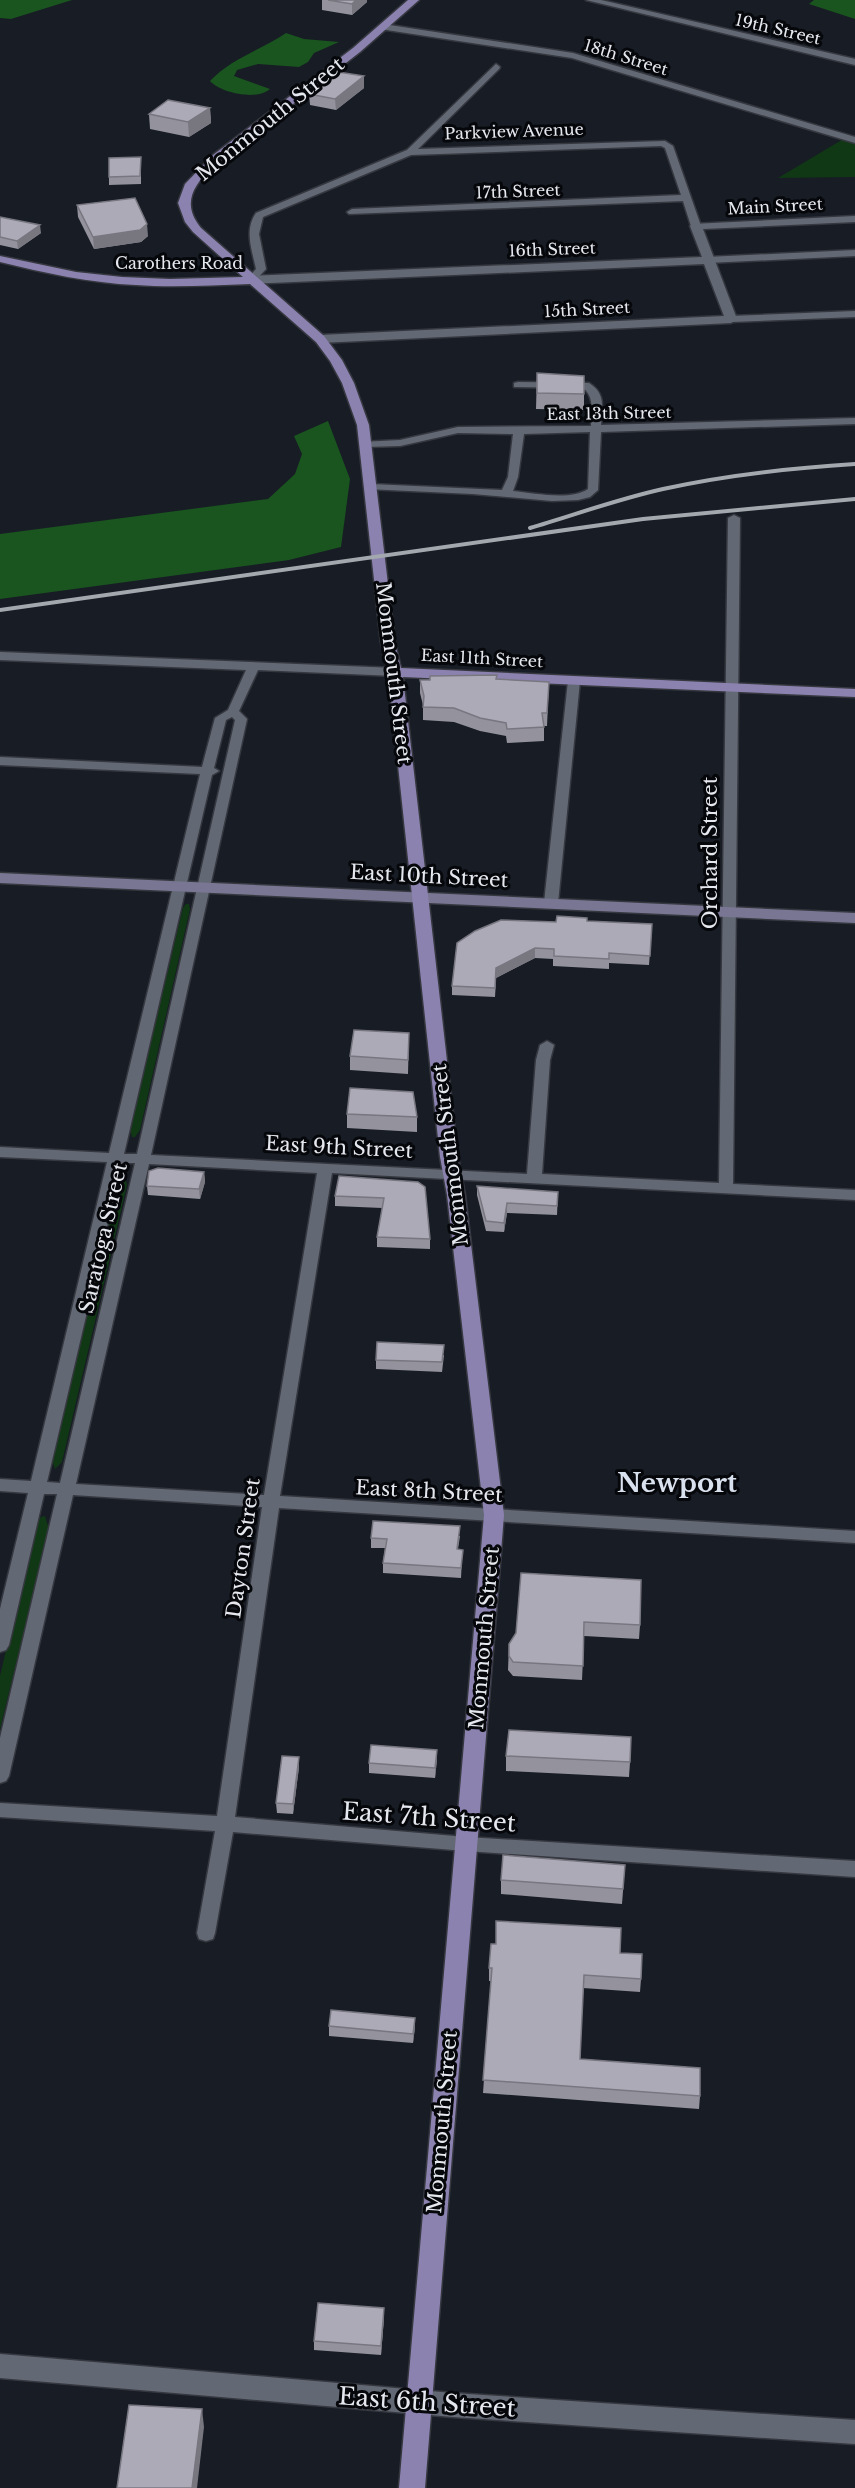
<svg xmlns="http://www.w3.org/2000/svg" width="855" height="2488" font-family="'Libre Baskerville',serif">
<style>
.green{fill:#103814}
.forest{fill:#1a541f}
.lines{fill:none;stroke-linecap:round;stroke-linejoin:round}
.minor-casing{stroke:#363840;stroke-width:3}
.tertiary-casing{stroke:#363840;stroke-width:3}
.secondary-casing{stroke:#363840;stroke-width:3}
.primary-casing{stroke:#363840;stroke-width:3}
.minor{fill:#636974;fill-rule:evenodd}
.tertiary{fill:#636974;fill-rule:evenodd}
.secondary{fill:#787692;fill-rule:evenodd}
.primary{fill:#8c82b0;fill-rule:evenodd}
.rail{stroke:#a3a7ae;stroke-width:4}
.wall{fill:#94929d}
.shaded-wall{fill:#787780}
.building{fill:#acaab7;stroke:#787780;stroke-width:1.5}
.labels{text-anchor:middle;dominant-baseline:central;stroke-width:6;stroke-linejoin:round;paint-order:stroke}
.far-street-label{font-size:16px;fill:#e5e8ef;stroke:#05070a}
.street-label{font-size:20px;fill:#e5e8ef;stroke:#05070a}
.near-street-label{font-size:24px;fill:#e5e8ef;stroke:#05070a}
.district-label{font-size:26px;font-weight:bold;fill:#dae1ee;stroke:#05070a}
</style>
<rect width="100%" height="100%" fill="#171c25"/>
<g class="green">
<path d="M845 138 855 140V177L778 178Z"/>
<path d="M186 904H189L190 909 140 1130 135 1137H132L130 1129 183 908Z"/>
<path d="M120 1180 126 1181 127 1185 62 1462 55 1469 52 1460Z"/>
<path d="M45 1516 49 1529 0 1729V1676L35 1525 41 1517Z"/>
</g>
<g class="forest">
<path d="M0 0H72L11 19 0 18Z"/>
<path d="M814 0H855V19L809 4Z"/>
<path d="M286 33 304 39 339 42 314 53 308 62 299 67 258 64 237 70 234 76 270 89C257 101 221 93 210 81 232 58 261 50 286 33Z"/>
<path d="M328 421 350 479 341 547 289 560 0 599V534L268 499 295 474 302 454 294 436Z"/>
</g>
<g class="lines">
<defs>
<g id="minor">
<path d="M586 0H601L855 59V65Z"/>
<path d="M383 24 573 53 855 137V143L572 58 380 29 379 27Z"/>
<path d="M496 64 500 67 499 69 418 149 665 141 673 146 701 226 699 228 691 226 683 201 349 214 347 212 352 209 681 195 665 148 661 146 411 155 263 217 259 234 266 269 254 282H248L246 280 256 269C252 250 244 230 256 213L407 150Z"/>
<path d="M855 250V256L707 263 702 260 707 257Z"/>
<path d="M855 311V317L731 322 726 319 731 316Z"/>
<path d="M518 382 589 383C606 394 602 406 601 425L855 418V424L601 432 598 490 590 497 578 500 552 501 473 494 367 489V485L371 484 502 490 508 477 513 434 458 433 400 446 365 447 361 446V442L400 440 458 427 591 426C591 412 595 397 583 388L514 387V383ZM590 432 588 489C571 501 533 493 513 491L518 477 524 434Z"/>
<path d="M734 515 740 518 733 1184 855 1190V1200L332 1173 280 1496 855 1531V1543L279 1508 235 1817 466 1837 855 1861V1877L466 1851 233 1832 215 1933 213 1939 206 1941 199 1939 197 1933 215 1831 0 1817V1803L217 1816 262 1507 73 1495 9 1776 6 1781 0 1783V1738L57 1494H44L9 1645 6 1650 0 1652V1609L28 1493 0 1491V1479L31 1481 107 1162 0 1157V1147L109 1153 200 774 0 765V757L202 767 215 718 228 710 246 670 0 660V652L395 668 401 672 395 676 258 670 239 711 247 719 151 1155 527 1174 536 1060 540 1045 547 1041 554 1045 550 1060 542 1174 719 1183 728 518ZM232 717 235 720 137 1154H124L212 775 219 771 214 768 226 720ZM122 1163H135L60 1483 47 1482ZM149 1164 317 1173 264 1495 76 1484Z"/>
<path d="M574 677 580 681 558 903 551 907 544 903 568 681Z"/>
</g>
<g id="tertiary">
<path d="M855 216V222L703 229 737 319 731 323 320 343 314 339 320 335 724 316 704 264 251 284 245 280 251 276 702 257 690 226 692 224Z"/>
<path d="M0 2354 453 2393 855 2420V2444L453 2417 0 2378Z"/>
</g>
<path id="secondary" d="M0 873 855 913V923L0 883Z"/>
<path id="primary" d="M408 0H419L360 52 211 168C192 187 182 205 201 228L324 336 342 360 354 383 369 425 395 643 401 668 855 689V697L403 677 458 1157 465 1195 504 1515 425 2488H399L484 1515 447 1195 440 1157 388 672 381 643 357 425 342 383 330 361 316 342 250 284C212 285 174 288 136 285 90 283 45 273 0 262V256L76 272 122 277 170 279 243 277 193 232 185 222 178 203 185 184 213 155 353 48Z"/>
</defs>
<use href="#minor" class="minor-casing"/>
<use href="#tertiary" class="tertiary-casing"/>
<use href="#secondary" class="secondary-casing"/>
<use href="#primary" class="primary-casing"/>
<use href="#minor" class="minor"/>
<use href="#tertiary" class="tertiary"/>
<use href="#secondary" class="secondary"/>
<use href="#primary" class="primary"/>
<g class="rail">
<path d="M530 528C574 515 618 499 663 489 726 475 791 468 855 464"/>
<path d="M0 610 643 519 855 499"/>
</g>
</g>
<g class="wall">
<path d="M322 0H367V2L352 15 322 10Z"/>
<path d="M364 76V88L336 110 310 105 309 94Z"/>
<path d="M210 108 211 123 189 137 150 129 149 114Z"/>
<path d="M141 157V184L109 185V177Z"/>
<path d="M77 205 148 236 141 242 94 249 78 217Z"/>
<path d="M0 217 41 233 18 249 0 245Z"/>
<path d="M537 373 584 394V410L536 409Z"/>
<path d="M497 679 549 682 547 726H544V741L507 743 506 736 480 731 454 722 423 720V705L420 693V680Z"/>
<path d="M587 921 652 924 649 965 609 963V969L553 966V959L535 958 496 978 495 997 452 995V986L556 922Z"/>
<path d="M409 1033 408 1074 350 1070V1056Z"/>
<path d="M347 1114 417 1117V1132L347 1128Z"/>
<path d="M204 1172 205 1182 200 1199 148 1195 147 1186Z"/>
<path d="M477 1186 558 1192 557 1215 507 1213 504 1232 486 1231 477 1195Z"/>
<path d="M425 1187 430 1239V1249L377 1247V1237L382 1208 335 1206V1196Z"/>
<path d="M444 1355 442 1372 376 1369V1360Z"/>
<path d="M460 1536 458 1549 462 1559 461 1578 383 1573V1563L385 1548H371V1538Z"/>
<path d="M521 1573 640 1625 639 1639 584 1636 582 1680 513 1676 508 1670 509 1644 516 1633Z"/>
<path d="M506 1756 630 1762 629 1777 506 1771Z"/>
<path d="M437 1759 435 1778 369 1773V1763Z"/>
<path d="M299 1767 293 1814 277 1813 276 1803Z"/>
<path d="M625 1865 622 1904 501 1894V1880Z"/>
<path d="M620 1953 641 1979 640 1992 583 1988 580 2059 700 2096 699 2109 483 2093 491 1981H489V1968Z"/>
<path d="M329 2026 415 2027 413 2043 329 2036Z"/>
<path d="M384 2308V2317L381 2355 314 2350V2341Z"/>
</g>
<g class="shaded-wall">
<path d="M356 0H367V2L352 15V4Z"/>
<path d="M364 76V88L336 110 335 99Z"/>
<path d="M210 108 211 123 189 137 188 122Z"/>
<path d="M147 224 148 236 141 242 94 249 93 237Z"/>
<path d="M40 225 41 233 18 249 17 241Z"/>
<path d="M535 948V958L496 978 495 997 496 968Z"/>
<path d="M204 1172 205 1182 200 1199 199 1189Z"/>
<path d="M507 1203V1213L504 1232V1223Z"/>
<path d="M437 1750V1759L435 1778V1768Z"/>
<path d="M299 1757V1767L293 1814V1804Z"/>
<path d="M415 2018V2027L413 2043V2034Z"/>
<path d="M384 2308V2317L381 2355V2346Z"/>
<path d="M202 2409 204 2427 197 2488H192Z"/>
</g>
<g class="building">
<path d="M328 0H356L352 4Z"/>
<path d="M338 72 364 76 335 99 309 94Z"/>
<path d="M168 100 210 108 188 122 149 114Z"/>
<path d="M141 157 140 176 109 177V158Z"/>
<path d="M135 198 147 224 140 230 93 237 77 205Z"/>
<path d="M0 217 40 225 17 241 0 237Z"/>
<path d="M537 373 584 376V394L537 393Z"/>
<path d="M497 675 496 679 549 682 547 713H542L544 727 507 729 506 723 480 718 454 708 423 707 424 696 420 680H430V676Z"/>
<path d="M557 916 587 918V921L652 924 650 956 609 953V959L554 956V949L535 948 496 968 495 988 452 986 457 943 475 931 501 920 556 922Z"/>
<path d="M354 1030 409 1033 408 1060 350 1056Z"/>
<path d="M350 1088 413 1092 417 1117 347 1114Z"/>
<path d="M158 1168 204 1172 199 1189 147 1186 149 1171Z"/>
<path d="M339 1176 418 1182 425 1187 430 1239 377 1237 384 1198 335 1196Z"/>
<path d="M477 1186 558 1192 557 1206 507 1203 504 1223 486 1221Z"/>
<path d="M377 1342 444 1345 442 1362 376 1360Z"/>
<path d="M373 1521 460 1526 457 1549 463 1550 461 1568 383 1563 387 1539 371 1538Z"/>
<path d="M521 1573 641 1580 640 1625 584 1622 583 1666 513 1662 509 1656V1644L516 1633Z"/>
<path d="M509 1730 631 1737 630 1762 506 1756Z"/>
<path d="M371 1745 437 1750 435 1768 369 1763Z"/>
<path d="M282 1756 299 1757 293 1804 276 1803Z"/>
<path d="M503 1855 625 1865 623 1889 501 1880Z"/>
<path d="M496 1921 621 1928 620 1953 642 1954 641 1979 584 1975 580 2059 700 2068V2096L483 2080 492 1968H489L491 1944H496Z"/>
<path d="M331 2010 415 2018 413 2034 329 2026Z"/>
<path d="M318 2303 384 2308 381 2346 314 2341Z"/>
<path d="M129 2405 202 2409 192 2488H117Z"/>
</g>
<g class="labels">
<g class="far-street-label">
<text transform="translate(778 29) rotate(13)">19th Street</text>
<text transform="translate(626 57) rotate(17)">18th Street</text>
<text transform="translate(514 131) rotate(-2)">Parkview Avenue</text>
<text transform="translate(518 191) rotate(-2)">17th Street</text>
<text transform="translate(775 206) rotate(-3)">Main Street</text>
<text transform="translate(552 249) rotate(-2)">16th Street</text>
<text x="179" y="263">Carothers Road</text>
<text transform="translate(587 309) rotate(-3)">15th Street</text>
<text transform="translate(609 413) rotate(-1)">East 13th Street</text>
<text transform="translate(482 658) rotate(3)">East 11th Street</text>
</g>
<g class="street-label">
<text transform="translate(270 119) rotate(-39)">Monmouth Street</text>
<text transform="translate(394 673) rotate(83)">Monmouth Street</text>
<text transform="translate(710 853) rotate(-90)">Orchard Street</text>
<text transform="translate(429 876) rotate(3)">East 10th Street</text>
<text transform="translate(339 1147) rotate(3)">East 9th Street</text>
<text transform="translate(450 1155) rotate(-97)">Monmouth Street</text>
<text transform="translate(103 1238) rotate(-77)">Saratoga Street</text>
<text transform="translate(429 1491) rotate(3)">East 8th Street</text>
<text transform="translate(243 1548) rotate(-82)">Dayton Street</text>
<text transform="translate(484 1638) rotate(-85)">Monmouth Street</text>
<text transform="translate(442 2122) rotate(-85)">Monmouth Street</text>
</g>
<g class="near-street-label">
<text transform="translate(429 1817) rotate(4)">East 7th Street</text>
<text transform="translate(427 2402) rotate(4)">East 6th Street</text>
</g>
<g class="district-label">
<text x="677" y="1483">Newport</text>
</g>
</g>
</svg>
